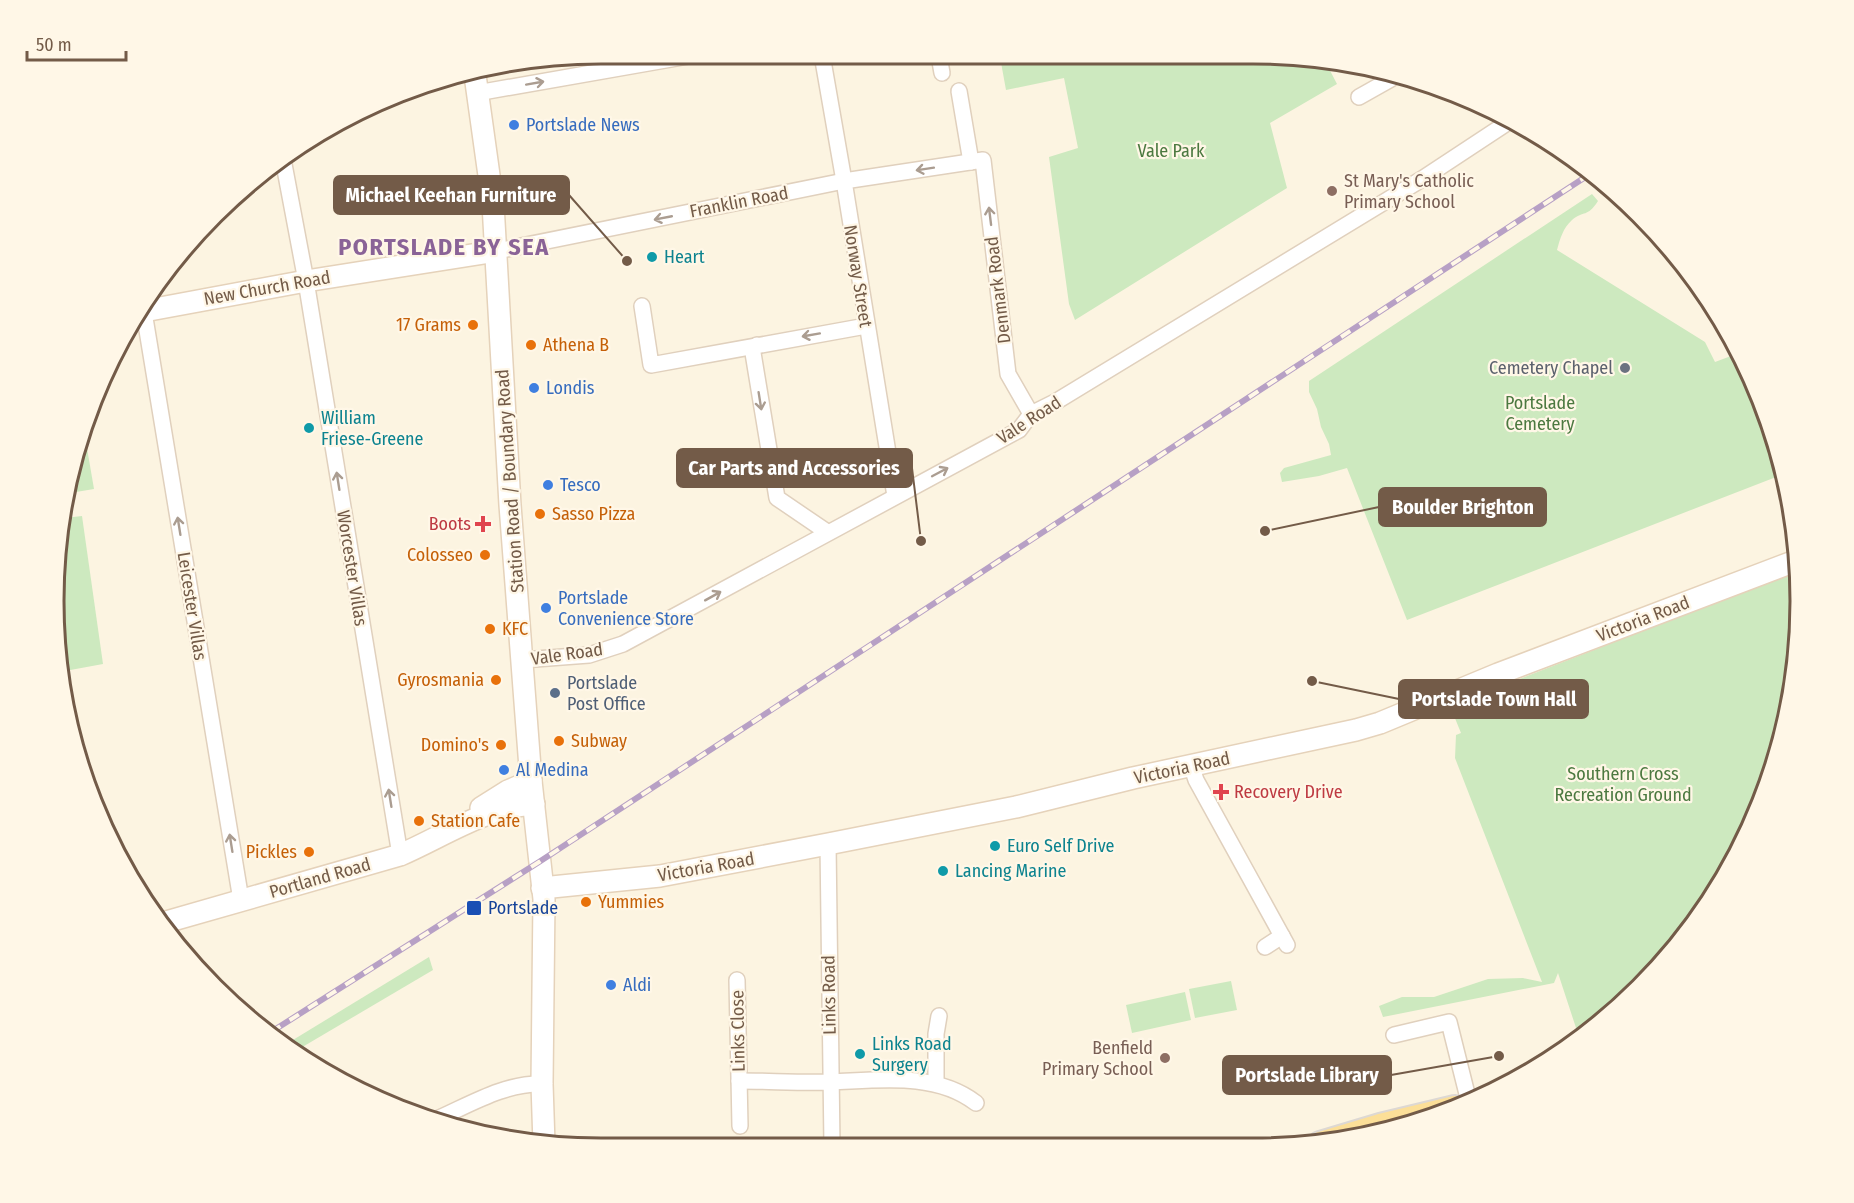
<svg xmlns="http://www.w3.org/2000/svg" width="1854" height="1203" font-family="'Fira Sans Condensed',sans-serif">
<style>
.green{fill:#cde9bf}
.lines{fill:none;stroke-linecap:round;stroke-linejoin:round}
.street-casing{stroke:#e0d0bd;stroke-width:18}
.secondary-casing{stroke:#e5d2ba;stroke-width:24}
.primary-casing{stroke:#ddd8d3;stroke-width:26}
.street{stroke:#fff;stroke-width:15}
.secondary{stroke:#fff;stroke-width:21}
.primary{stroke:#fcdf98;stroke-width:22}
.rail-casing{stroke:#b7a0c5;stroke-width:6}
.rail{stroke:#fff7e7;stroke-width:4;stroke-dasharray:11;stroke-linecap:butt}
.oneway{stroke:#ab9d91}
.shop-dot{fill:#3f7fe0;stroke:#fff7e7;stroke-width:2}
.education-dot{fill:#8d6e63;stroke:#fff7e7;stroke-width:2}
.culture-dot{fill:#0f9aa8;stroke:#fff7e7;stroke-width:2}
.food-dot{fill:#e8710a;stroke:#fff7e7;stroke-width:2}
.worship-dot{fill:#6b7280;stroke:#fff7e7;stroke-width:2}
.health-dot{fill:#e0444e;stroke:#fff7e7;stroke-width:2}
.service-dot{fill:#5c6f8a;stroke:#fff7e7;stroke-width:2}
.transit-dot{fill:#1a4fb4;stroke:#fff7e7;stroke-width:2}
.labels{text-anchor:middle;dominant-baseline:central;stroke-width:4.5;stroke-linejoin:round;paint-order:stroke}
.shop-label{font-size:18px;fill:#366cbe;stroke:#fff7e7;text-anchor:start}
.park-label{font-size:18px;fill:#4c7940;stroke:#fff7e7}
.education-label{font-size:18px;fill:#785e54;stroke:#fff7e7;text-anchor:start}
.street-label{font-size:18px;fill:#735b48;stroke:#fff7e7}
.culture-label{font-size:18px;fill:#0d838f;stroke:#fff7e7;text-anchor:start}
.food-label{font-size:18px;fill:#c56008;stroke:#fff7e7;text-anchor:start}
.worship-label{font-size:18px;fill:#5b616d;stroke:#fff7e7;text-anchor:end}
.health-label{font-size:18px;fill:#be3a42;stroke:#fff7e7;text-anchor:end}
.service-label{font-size:18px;fill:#4e5e75;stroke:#fff7e7;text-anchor:start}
.transit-label{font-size:18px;fill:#164399;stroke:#fff7e7;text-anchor:start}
.district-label{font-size:24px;font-weight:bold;letter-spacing:1.5px;fill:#8a6397;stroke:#fff7e7}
.rim{fill:none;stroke:#735b48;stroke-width:3}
.leader{fill:none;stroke:#735b48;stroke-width:2}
.callout-dot{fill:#735b48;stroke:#fff7e7;stroke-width:2}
.callout{fill:#735b48;stroke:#735b48;stroke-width:2}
.callout-label{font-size:20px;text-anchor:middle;font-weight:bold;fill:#fff}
</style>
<rect width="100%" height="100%" fill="#fcf4e1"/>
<g class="green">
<path d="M1000 57 1280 58 1282 63 1294 59H1324L1337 84 1270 123 1287 188 1075 320 1069 304 1049 157 1078 148 1064 78 1006 90Z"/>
<path d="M1592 194 1598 201C1587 218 1584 210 1572 220 1563 228 1560 239 1557 250L1705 342 1715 362 1739 353 1781 459 1784 474 1407 620 1347 468 1319 476 1282 482 1280 473 1284 468 1331 455 1329 444 1321 427 1317 409 1309 392V381Z"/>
<path d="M83 425 94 489 70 493Z"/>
<path d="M82 516 103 664 65 671 55 566 65 518Z"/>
<path d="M1799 570 1795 673 1771 777 1727 875 1664 962 1580 1040 1558 973 1554 983 1383 1017 1379 1006 1402 997H1434L1488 979 1523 978 1542 982 1455 758 1456 735 1461 733 1450 706Z"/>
<path d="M429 957 433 970 299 1049 288 1043Z"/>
<path d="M1231 981 1237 1010 1195 1018 1189 989Z"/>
<path d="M1185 992 1191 1020 1132 1033 1126 1005Z"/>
</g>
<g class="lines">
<defs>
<g id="street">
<path d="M822 55 844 181 895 496"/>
<path d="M939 56 942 73"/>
<path d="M959 91 971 162"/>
<path d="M477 93 694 55"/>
<path d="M1359 97 1391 79"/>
<path d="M283 159 306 281 400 855"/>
<path d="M497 251 844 181 983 160 1008 374 1031 414"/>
<path d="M642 306 651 365 866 326"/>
<path d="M144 312 241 900"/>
<path d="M757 345 752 350 753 353 777 498 827 532"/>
<path d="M522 660 589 655 623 644 1019 430 1031 414 1057 401 1422 179 1510 121"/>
<path d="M1191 765 1196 780 1287 945"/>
<path d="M828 844 832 1146"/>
<path d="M1265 947 1282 936"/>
<path d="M737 980 740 1126"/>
<path d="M1394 1035 1449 1022 1469 1102"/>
<path d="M739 1081C770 1081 801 1083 832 1082 880 1080 936 1072 976 1103"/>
<path d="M936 1083V1034L939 1016"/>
<path d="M437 1119C471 1104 505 1083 542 1084"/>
</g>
<g id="secondary">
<path d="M475 75 493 204 510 505 531 781 544 899 542 1084 544 1144"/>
<path d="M144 311 306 281 497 251"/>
<path d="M481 808 508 791 531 781"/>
<path d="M542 888 660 876 828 844 1016 807 1133 778 1356 730 1380 723 1498 674 1798 560"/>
<path d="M166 922 400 855C444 836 485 807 534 804"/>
</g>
<path id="primary" d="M1320 1143 1380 1125 1455 1107"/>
</defs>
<use href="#street" class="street-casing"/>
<use href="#secondary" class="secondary-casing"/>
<use href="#primary" class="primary-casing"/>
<use href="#street" class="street"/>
<use href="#secondary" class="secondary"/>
<use href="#primary" class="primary"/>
<defs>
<path id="rail" d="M271 1032 539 862 1590 174"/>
</defs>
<use href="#rail" class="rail-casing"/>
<use href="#rail" class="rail"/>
</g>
<defs><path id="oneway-shaft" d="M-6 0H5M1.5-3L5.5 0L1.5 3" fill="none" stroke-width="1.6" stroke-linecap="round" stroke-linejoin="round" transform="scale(1.5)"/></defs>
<g class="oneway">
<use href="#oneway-shaft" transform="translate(535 83) rotate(-10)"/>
<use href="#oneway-shaft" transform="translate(925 169) rotate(171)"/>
<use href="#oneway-shaft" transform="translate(990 216) rotate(-97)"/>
<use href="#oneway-shaft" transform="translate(663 218) rotate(169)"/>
<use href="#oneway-shaft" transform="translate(811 335) rotate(170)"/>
<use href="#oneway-shaft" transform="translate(760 401) rotate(81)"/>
<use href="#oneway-shaft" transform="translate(940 472) rotate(-28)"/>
<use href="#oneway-shaft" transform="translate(338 481) rotate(-99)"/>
<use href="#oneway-shaft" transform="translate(179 526) rotate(-99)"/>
<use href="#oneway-shaft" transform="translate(713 596) rotate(-29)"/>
<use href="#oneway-shaft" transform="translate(390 798) rotate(-99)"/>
<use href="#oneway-shaft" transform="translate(231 843) rotate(-99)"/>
</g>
<g class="shop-dot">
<circle cx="514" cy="125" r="6"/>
<circle cx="534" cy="388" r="6"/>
<circle cx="548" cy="485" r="6"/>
<circle cx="546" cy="608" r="6"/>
<circle cx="504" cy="770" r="6"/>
<circle cx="611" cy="985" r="6"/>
</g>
<g class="education-dot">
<circle cx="1332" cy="191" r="6"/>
<circle cx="1165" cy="1058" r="6"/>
</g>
<g class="culture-dot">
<circle cx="652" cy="257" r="6"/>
<circle cx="309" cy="428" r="6"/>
<circle cx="995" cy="846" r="6"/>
<circle cx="943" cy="871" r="6"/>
<circle cx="860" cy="1054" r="6"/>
</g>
<g class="food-dot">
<circle cx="473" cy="325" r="6"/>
<circle cx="531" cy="345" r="6"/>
<circle cx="540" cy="514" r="6"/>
<circle cx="485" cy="555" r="6"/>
<circle cx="490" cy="629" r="6"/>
<circle cx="496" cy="680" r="6"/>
<circle cx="559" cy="741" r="6"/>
<circle cx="501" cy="745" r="6"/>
<circle cx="419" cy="821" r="6"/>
<circle cx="309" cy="852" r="6"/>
<circle cx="586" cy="902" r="6"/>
</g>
<circle class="worship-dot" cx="1625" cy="368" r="6"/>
<g class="health-dot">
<path d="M480 515h6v6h6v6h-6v6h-6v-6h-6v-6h6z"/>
<path d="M1218 783h6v6h6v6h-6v6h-6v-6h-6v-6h6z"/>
</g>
<circle class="service-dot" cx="555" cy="693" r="6"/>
<rect class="transit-dot" x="466" y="900" width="16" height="16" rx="3"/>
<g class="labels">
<g class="shop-label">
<text x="526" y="125">Portslade News</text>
<text x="546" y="388">Londis</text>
<text x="560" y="485">Tesco</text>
<text x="558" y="598">Portslade<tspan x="558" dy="21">Convenience Store</tspan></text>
<text x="516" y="770">Al Medina</text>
<text x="623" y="985">Aldi</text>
</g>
<g class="park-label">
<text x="1171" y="151">Vale Park</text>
<text x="1540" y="403">Portslade<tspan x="1540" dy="21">Cemetery</tspan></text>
<text x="1623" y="774">Southern Cross<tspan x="1623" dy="21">Recreation Ground</tspan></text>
</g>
<g class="education-label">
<text x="1344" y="181">St Mary's Catholic<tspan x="1344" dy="21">Primary School</tspan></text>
<text x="1153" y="1048" text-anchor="end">Benfield<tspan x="1153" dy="21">Primary School</tspan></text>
</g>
<g class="street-label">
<text transform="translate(739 202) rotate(-11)">Franklin Road</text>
<text transform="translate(858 276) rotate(81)">Norway Street</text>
<text transform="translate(267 288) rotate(-10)">New Church Road</text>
<text transform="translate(998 290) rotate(-97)">Denmark Road</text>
<text transform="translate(1029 420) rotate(-33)">Vale Road</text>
<text transform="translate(510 481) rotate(-94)">Station Road / Boundary Road</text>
<text transform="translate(352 568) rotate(81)">Worcester Villas</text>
<text transform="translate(192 606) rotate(81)">Leicester Villas</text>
<text transform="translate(1643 619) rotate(-21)">Victoria Road</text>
<text transform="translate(567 654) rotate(-8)">Vale Road</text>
<text transform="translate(1182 768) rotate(-12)">Victoria Road</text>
<text transform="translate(706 867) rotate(-10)">Victoria Road</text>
<text transform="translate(320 878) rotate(-16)">Portland Road</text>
<text transform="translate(829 995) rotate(-91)">Links Road</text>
<text transform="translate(738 1031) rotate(-91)">Links Close</text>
</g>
<g class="culture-label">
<text x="664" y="257">Heart</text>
<text x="321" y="418">William<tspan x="321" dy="21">Friese-Greene</tspan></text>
<text x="1007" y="846">Euro Self Drive</text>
<text x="955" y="871">Lancing Marine</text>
<text x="872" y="1044">Links Road<tspan x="872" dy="21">Surgery</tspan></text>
</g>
<g class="food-label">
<text x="461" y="325" text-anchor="end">17 Grams</text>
<text x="543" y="345">Athena B</text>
<text x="552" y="514">Sasso Pizza</text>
<text x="473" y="555" text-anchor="end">Colosseo</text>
<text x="502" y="629">KFC</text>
<text x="484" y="680" text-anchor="end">Gyrosmania</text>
<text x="571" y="741">Subway</text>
<text x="489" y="745" text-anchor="end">Domino's</text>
<text x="431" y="821">Station Cafe</text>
<text x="297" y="852" text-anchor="end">Pickles</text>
<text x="598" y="902">Yummies</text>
</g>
<g class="worship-label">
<text x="1613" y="368">Cemetery Chapel</text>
</g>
<g class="health-label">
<text x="471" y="524">Boots</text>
<text x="1234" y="792" text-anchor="start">Recovery Drive</text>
</g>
<g class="service-label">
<text x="567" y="683">Portslade<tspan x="567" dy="21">Post Office</tspan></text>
</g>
<g class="transit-label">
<text x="488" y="908">Portslade</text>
</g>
<g class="district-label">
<text x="444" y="247">PORTSLADE BY SEA</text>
</g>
</g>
<path d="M0 0H1854V1203H0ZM601 64H1253A537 537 0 0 1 1790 601V601A537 537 0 0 1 1253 1138H601A537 537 0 0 1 64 601V601A537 537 0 0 1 601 64Z" fill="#fff7e7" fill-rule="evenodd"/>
<path class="rim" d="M601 64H1253A537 537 0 0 1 1790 601V601A537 537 0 0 1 1253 1138H601A537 537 0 0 1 64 601V601A537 537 0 0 1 601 64Z"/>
<path class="leader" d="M627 261L569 195M921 541L912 468M1265 531L1379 507M1312 681L1399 699M1499 1056L1391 1075"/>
<g class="callout-dot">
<circle cx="627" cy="261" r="6"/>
<circle cx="921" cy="541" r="6"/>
<circle cx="1265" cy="531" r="6"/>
<circle cx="1312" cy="681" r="6"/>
<circle cx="1499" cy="1056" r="6"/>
</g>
<g class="callout">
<rect x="334" y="176" width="235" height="38" rx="6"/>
<rect x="677" y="449" width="235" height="38" rx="6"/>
<rect x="1379" y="488" width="167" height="38" rx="6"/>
<rect x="1399" y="680" width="189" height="38" rx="6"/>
<rect x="1223" y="1056" width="168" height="38" rx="6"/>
</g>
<g class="callout-label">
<text x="451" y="202">Michael Keehan Furniture</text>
<text x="794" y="475">Car Parts and Accessories</text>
<text x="1463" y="514">Boulder Brighton</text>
<text x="1494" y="706">Portslade Town Hall</text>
<text x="1307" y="1082">Portslade Library</text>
</g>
<path d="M27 51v9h99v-9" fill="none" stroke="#735b48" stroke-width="3"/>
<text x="36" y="51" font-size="18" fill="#735b48" stroke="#fff7e7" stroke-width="4.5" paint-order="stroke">50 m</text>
</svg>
